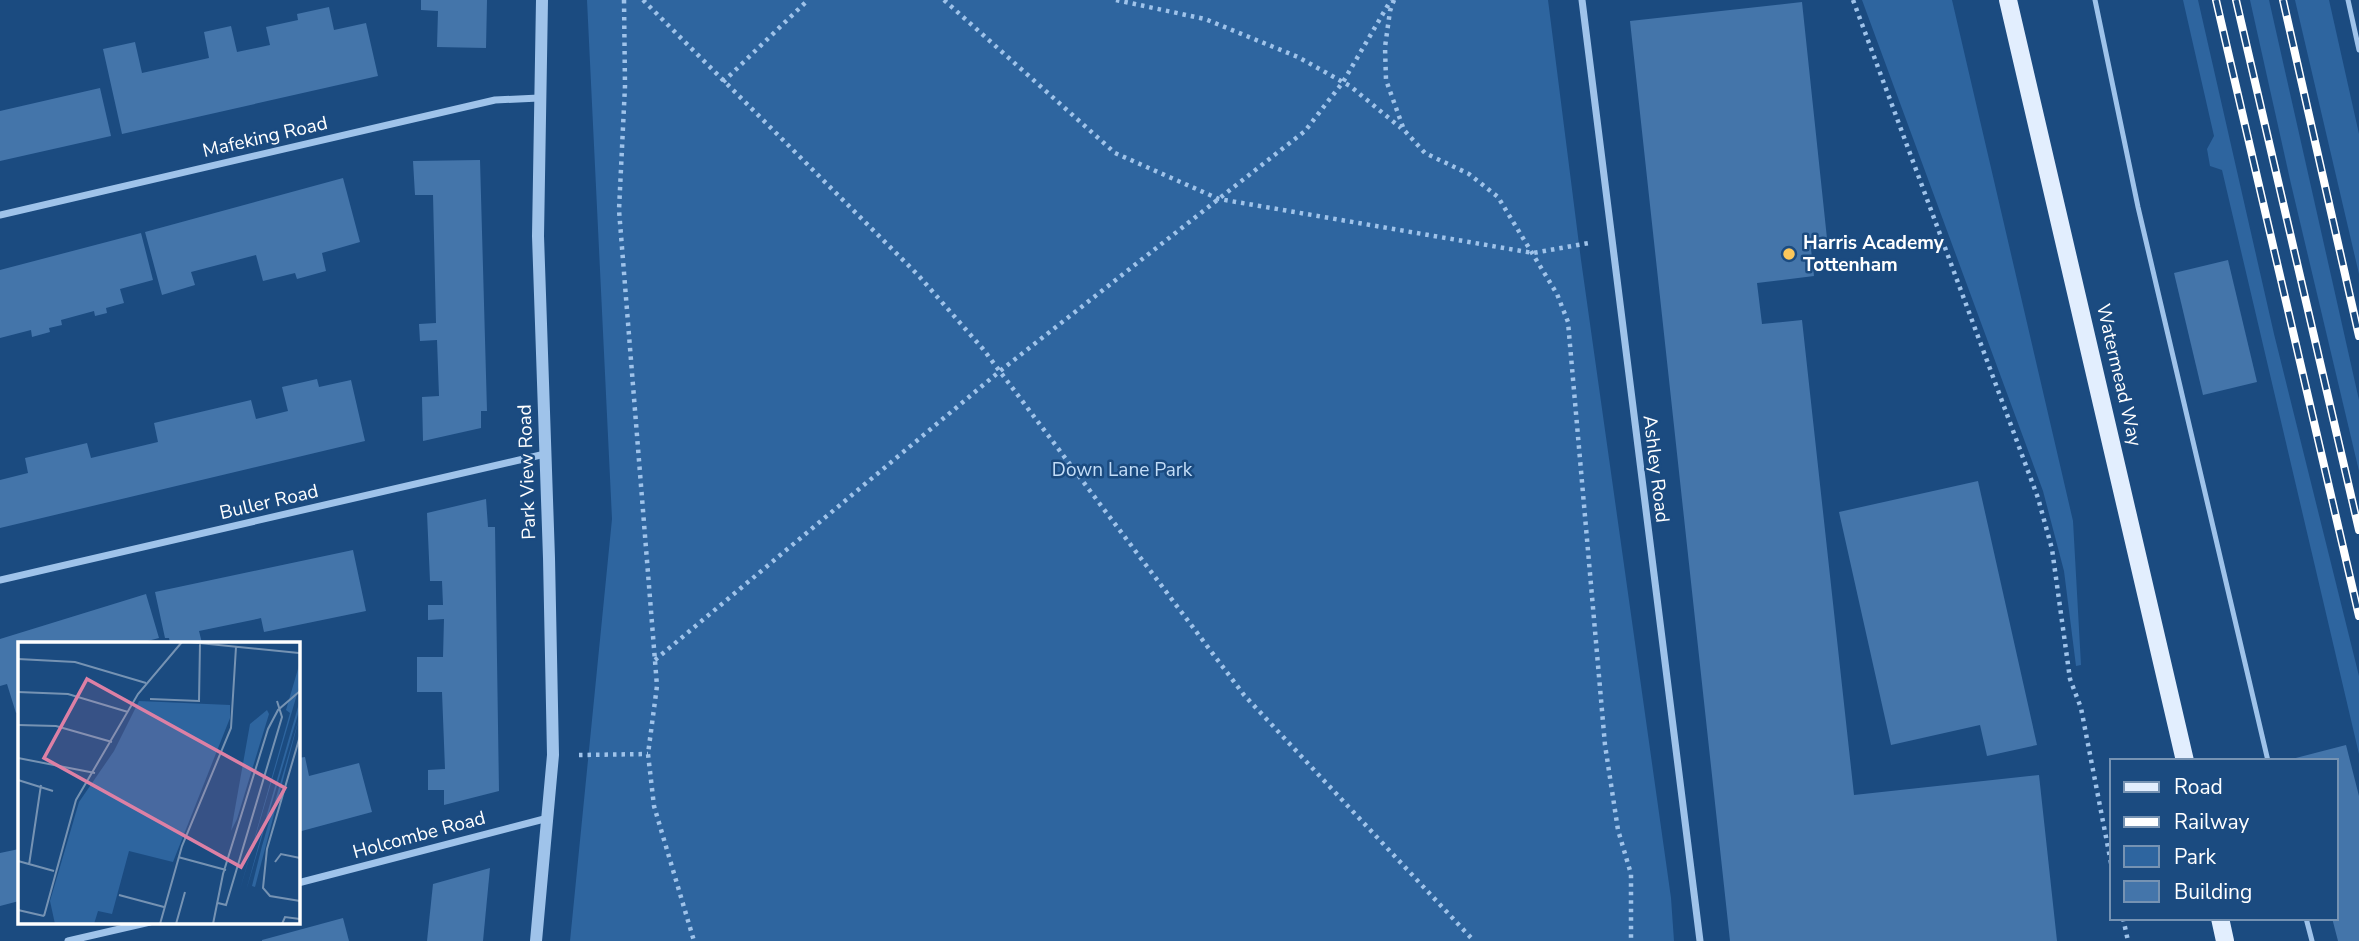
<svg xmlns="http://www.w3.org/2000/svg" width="2359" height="941" font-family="'Nunito Sans',sans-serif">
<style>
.green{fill:#2e659f}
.building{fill:#4475aa}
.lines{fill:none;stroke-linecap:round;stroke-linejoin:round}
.path{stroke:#9fc3ea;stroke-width:4.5;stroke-dasharray:3.5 5;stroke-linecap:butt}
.service{stroke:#9fc3ea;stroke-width:5}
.minor{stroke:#9fc3ea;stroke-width:7}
.tertiary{stroke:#9fc3ea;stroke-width:12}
.primary{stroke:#e2eefe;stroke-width:18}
.rail-casing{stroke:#fff;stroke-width:8}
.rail{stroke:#1b4b80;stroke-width:5;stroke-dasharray:16;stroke-linecap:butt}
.poi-dot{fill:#fbc75b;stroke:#1b4b80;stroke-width:2.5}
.labels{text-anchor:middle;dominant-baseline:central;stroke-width:5;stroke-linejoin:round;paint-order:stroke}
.street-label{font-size:19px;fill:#fff;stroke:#1b4b80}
.poi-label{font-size:19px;font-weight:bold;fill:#fff;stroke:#1b4b80;text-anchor:start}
.park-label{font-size:19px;fill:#c3ddf7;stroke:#1b4b80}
.inset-road{fill:none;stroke:#7693b3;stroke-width:2}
.view{fill:#dd80a5;fill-opacity:0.15;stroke:#dd80a5;stroke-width:3.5}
.inset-edge{fill:none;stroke:#fff;stroke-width:3.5}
</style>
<rect width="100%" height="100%" fill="#1b4b80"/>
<g class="green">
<path d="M587 0H1548L1581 260 1671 898 1674 941H570L612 519Z"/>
<path d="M1862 0H1952L2073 521 2081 665 2076 666 2064 571 2043 491Z"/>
<path d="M2183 0H2198L2274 334 2359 676V754L2222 170 2210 166 2207 149 2214 136Z"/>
<path d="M2250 0H2269L2359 400V471L2291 184Z"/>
<path d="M2295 0H2329L2359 134V274Z"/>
</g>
<g class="building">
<path d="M421 0H487L486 48 437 47 438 11 421 10Z"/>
<path d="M1802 2 1828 248 1811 249 1814 276 1757 283 1762 324 1802 320 1854 795 2039 775 2057 941H1730L1630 21Z"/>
<path d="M329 7 334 30 366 23 378 76 122 134 103 49 135 42 142 73 209 58 204 32 231 26 237 52 270 45 266 27 298 20 297 14Z"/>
<path d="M100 88 111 136 0 161V111Z"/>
<path d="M480 160 487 411H481V428L423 441 422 397 439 396 437 340 420 341 419 324 436 323 433 195H415L413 161Z"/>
<path d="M343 178 360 242 322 253 326 271 297 279 295 273 263 281 256 255 191 272 195 285 162 295 145 232Z"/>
<path d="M141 233 153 280 120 289 124 303 106 308 107 313 95 316 94 311 61 320 62 325 49 328 50 332 32 337 31 330 0 338V270Z"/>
<path d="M2228 260 2257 382 2203 395 2174 273Z"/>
<path d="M317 379 319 387 351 380 365 441 0 528V480L28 473 25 458 87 443 91 458 158 442 154 423 251 400 256 419 288 411 282 387Z"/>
<path d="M1978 481 2037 745 1987 756 1980 725 1891 745 1839 512Z"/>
<path d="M486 499 488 527H495L499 791 444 805V790H428V770L445 769 442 692H417V657H443L444 619 428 620V605H443L442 581H430L427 513Z"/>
<path d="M353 550 366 611 264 632 261 618 257 619 199 631 202 643H170L169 638H165L155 592Z"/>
<path d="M146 594 159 638 140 643H19V712L16 713 7 684 0 686V639Z"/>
<path d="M2346 745 2359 796V941H2338L2332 918H2336V761L2288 760Z"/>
<path d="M305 757 309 776 359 763 372 812 298 832V758Z"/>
<path d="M19 849V901L0 906V853Z"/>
<path d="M490 868 483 941H427L433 884Z"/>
<path d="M343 918 349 941H262V940Z"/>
</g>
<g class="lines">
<g class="path">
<path d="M624 0 625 86 619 210 657 686 648 754 654 806 694 941"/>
<path d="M643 0 918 275 983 349 1244 695 1474 941"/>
<path d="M944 0 1115 153 1219 199 1533 253 1589 243"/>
<path d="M1116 0 1205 19 1298 57 1350 86 1401 128"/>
<path d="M1394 0 1390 11 1385 47 1386 80 1404 130 1425 153 1469 174 1498 197 1557 294 1568 322 1605 745 1618 830 1631 874V941"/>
<path d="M1853 0 2038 498 2052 549 2070 679 2081 708 2112 868"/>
<path d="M723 82 808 0"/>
<path d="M655 660 1000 371 1305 131 1343 82 1391 0"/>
<path d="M579 755 648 754"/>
<path d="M2123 918 2128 941"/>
</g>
<g class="service">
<path d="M2095 0 2138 207 2268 761"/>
<path d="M2348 0 2359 50"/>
<path d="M2306 918 2312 941"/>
</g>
<g class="minor">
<path d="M1582 0 1700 941"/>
<path d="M0 215 495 100 539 98"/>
<path d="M0 580 545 454"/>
<path d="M298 883 548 818"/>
<path d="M68 941 150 922"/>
</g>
<path class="tertiary" d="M536 941 553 755 549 558 538 236 542 0"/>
<g class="primary">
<path d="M2008 0 2185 761"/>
<path d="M2220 918 2225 941"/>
</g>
<defs>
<g id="rail">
<path d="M2216 0 2359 616"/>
<path d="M2236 0 2359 530"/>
<path d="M2283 0 2359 336"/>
</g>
</defs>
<use href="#rail" class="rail-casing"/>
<use href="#rail" class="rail"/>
</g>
<circle class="poi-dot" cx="1789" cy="254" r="7"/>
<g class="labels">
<g class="street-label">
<text transform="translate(265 137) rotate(-13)">Mafeking Road</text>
<text transform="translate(2119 375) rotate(77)">Watermead Way</text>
<text transform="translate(1656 469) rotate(83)">Ashley Road</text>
<text transform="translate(527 472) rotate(-92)">Park View Road</text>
<text transform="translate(269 502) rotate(-13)">Buller Road</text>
<text transform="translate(419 835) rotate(-15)">Holcombe Road</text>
</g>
<g class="poi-label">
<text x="1803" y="243">Harris Academy<tspan x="1803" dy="22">Tottenham</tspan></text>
</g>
<g class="park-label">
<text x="1122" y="470">Down Lane Park</text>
</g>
</g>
<g transform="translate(18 642)">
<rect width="282" height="282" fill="#1b4b80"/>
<path d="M282 20V42L221 251 272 71 268 68ZM282 58 281 69 228 249 249 172ZM121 59 212 63V76L155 220 111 209 94 272 80 269 76 282H37L32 259 61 160 96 109ZM249 68 251 72 219 177 213 189 232 82ZM282 73 237 245 234 244 244 204Z" fill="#2e659f"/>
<path class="inset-road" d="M171 0 281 11M0 17 57 20 128 41M0 50 50 52 110 70M132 57 181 59 182 1M0 83 38 84 94 100M282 94 249 207 245 246 252 254 282 259M0 116 77 131M0 138 35 149M160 215 208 228M0 219 36 229M257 220 263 212 282 216M11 223 23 143M101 253 146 265M200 261 208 263 264 75 259 59M0 268 26 274M26 274 58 158 120 52 164 0M142 282 164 204 213 86 218 5M158 282 167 250M195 282 205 232 250 87 260 68 282 49M264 282 267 275 282 277"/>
<path class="view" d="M69 37 267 146 223 225 26 116Z"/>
<rect width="282" height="282" class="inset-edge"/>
</g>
<rect x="2110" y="759" width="228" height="161" fill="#1b4b80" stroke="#7693b3" stroke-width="2"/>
<rect x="2124" y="782" width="35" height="10" fill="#e2eefe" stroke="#7693b3" stroke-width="2"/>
<text x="2174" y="794" font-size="21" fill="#ffffff">Road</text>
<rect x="2124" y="817" width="35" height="10" fill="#ffffff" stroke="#7693b3" stroke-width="2"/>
<text x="2174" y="829" font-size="21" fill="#ffffff">Railway</text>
<rect x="2124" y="846" width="35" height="21" fill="#2e659f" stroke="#7693b3" stroke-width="2"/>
<text x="2174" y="864" font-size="21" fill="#ffffff">Park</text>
<rect x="2124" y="881" width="35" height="21" fill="#4475aa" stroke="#7693b3" stroke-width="2"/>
<text x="2174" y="899" font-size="21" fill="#ffffff">Building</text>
</svg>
